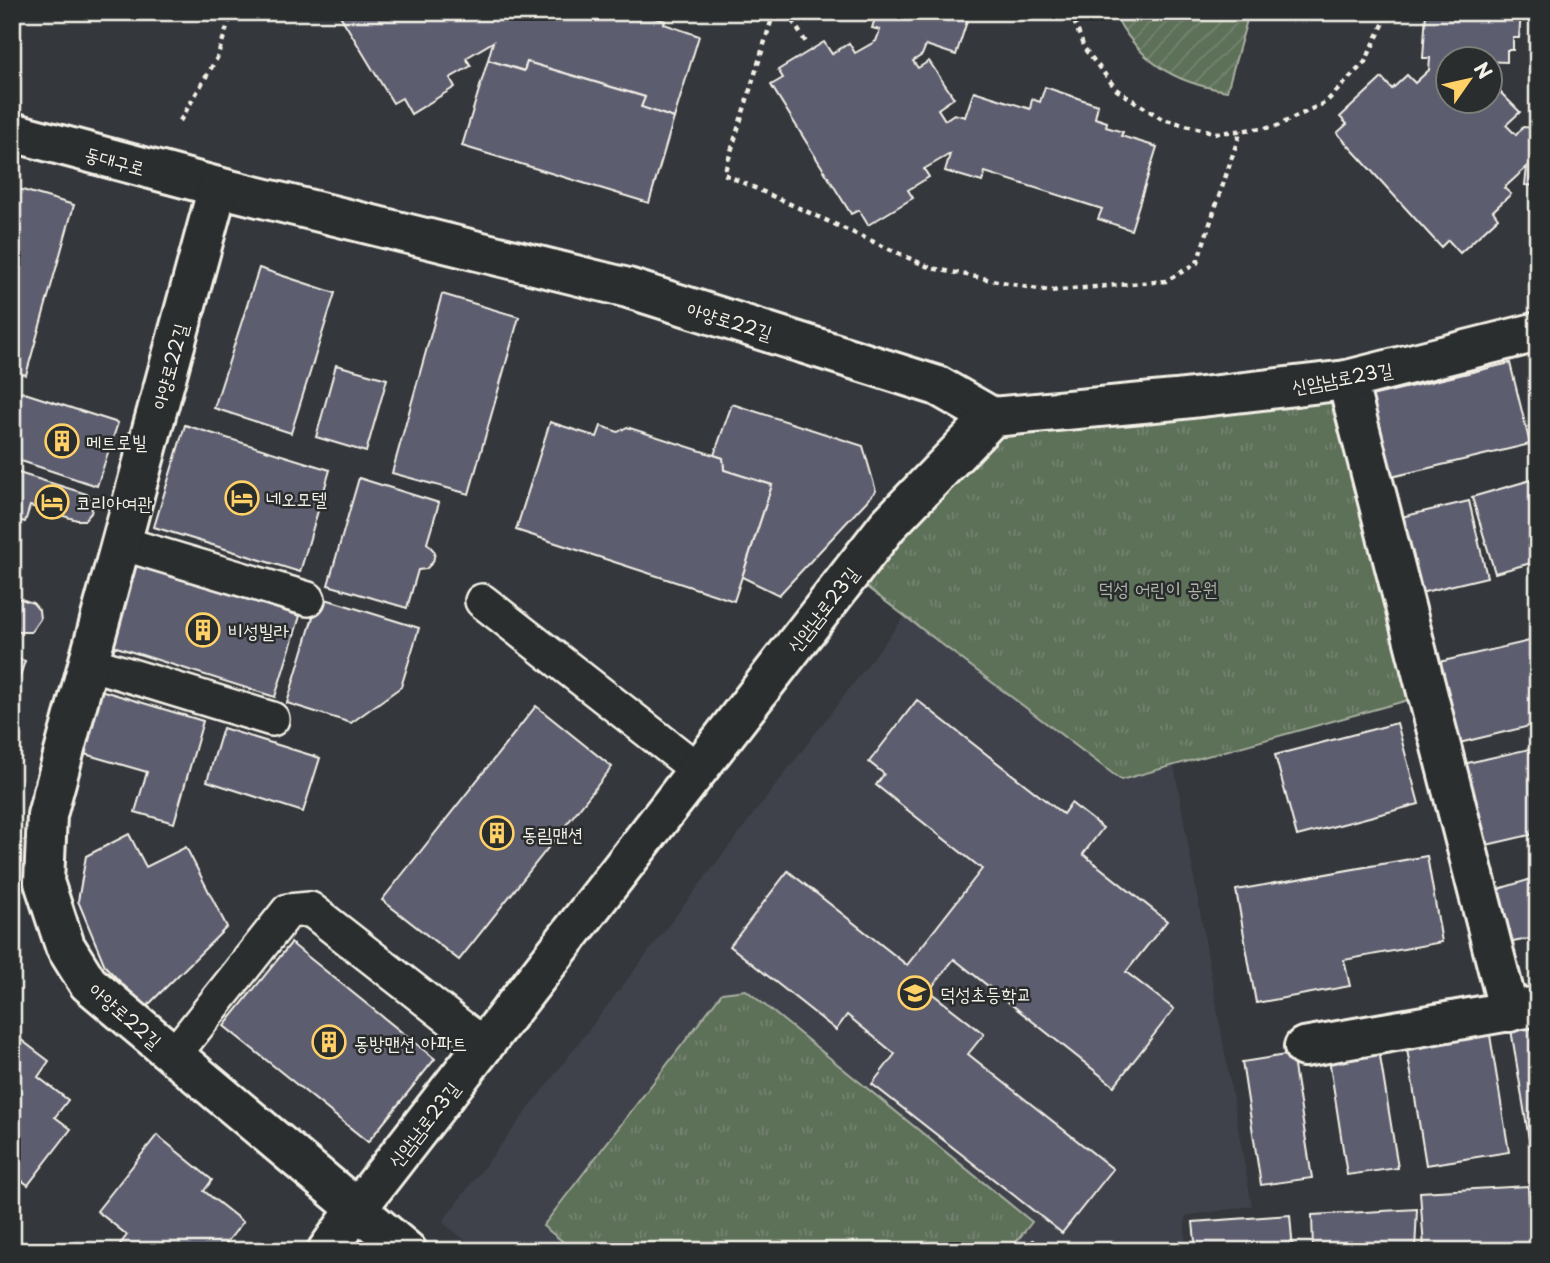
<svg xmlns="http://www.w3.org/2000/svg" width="1550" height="1263" font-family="'Playpen Sans','Poor Story',sans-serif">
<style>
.built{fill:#40424b}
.grass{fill:url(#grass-tufts);stroke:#a8b0a0;stroke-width:2}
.garden{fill:url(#garden-furrows);stroke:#a8b0a0;stroke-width:2}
.building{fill:#5d5d6f;stroke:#f4f1e8;stroke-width:2}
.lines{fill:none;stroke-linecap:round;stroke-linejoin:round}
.service-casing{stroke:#f4f1e8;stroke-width:38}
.minor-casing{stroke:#f4f1e8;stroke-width:44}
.path{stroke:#f4f1e8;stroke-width:4.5;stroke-dasharray:5 5;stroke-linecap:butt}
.service{stroke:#2a2d2e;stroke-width:33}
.minor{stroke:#2a2d2e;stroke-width:38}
.labels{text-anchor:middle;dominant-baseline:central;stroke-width:5;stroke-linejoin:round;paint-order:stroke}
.street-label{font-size:19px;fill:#f4f1e8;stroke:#2a2d2e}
.poi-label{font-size:19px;fill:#f4f1e8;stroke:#2a2d2e;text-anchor:start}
.park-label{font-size:19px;fill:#b0b6a8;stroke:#2a2d2e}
</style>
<defs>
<pattern id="grass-tufts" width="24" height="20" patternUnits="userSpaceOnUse" patternTransform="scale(1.75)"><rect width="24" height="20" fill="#5d6f59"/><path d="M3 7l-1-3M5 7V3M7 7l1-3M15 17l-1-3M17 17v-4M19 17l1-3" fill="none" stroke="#758471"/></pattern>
<pattern id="garden-furrows" width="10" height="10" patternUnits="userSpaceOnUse" patternTransform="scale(1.75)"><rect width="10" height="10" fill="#5d6f59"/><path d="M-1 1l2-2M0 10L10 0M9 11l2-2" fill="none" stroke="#758471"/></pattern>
</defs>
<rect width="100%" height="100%" fill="#34373b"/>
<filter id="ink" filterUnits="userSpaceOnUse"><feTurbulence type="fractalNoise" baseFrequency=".0143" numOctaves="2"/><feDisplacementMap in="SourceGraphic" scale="14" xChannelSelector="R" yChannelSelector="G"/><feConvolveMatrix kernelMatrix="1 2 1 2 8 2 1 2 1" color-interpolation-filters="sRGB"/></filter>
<g filter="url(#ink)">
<path class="built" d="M905 616 1121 780 1174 765 1252 1206 1185 1216V1251H479L442 1222Z"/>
<g class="grass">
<path d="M1340 394 1419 697 1121 780 860 582 997 430Z"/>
<path d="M746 990 1032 1222 1009 1251H575L543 1226 722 993Z"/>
</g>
<path class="garden" d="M1113 12H1219L1247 20 1227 91C1173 83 1139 61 1113 12Z"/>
<g class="building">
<path d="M338 12H649L648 16 665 21 664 24 699 36 674 118 641 107 645 97 527 62 524 71 488 60 493 42 466 58 471 66 450 78 455 87 411 114 402 98 393 103Z"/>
<path d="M877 12H970L956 55 926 45 922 55 913 61 918 68 929 61 954 98 938 109 945 120 954 114 965 117 974 91 1030 109 1032 99 1040 102 1045 87 1098 105 1095 118 1107 122 1106 127 1123 132 1121 136 1157 147 1131 230 1098 219 1102 209 985 172 982 182 945 171 950 154 924 169 929 177 908 190 913 198 868 225 859 210 851 214 771 85 783 78 778 70 824 42 832 54 849 43 855 53 876 41 880 30 872 28Z"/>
<path d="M1426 12H1521L1519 38H1513V50H1507V62L1448 60V102H1490V82L1520 112 1506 125 1516 135 1523 127 1535 128 1538 107V186L1525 185 1527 167 1504 188 1511 194 1493 211 1498 218 1460 253 1448 240 1441 247 1337 133 1347 124 1340 117 1382 78 1392 89 1407 75 1415 83 1429 70 1430 58H1423Z"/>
<path d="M488 60 524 71 527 62 645 97 641 107 674 118 649 203 462 146Z"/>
<path d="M12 187 74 205 26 375 12 371Z"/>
<path d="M259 268 335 293 291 433 214 408Z"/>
<path d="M442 294 519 317 469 494 392 473Z"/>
<path d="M1510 363 1530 444 1387 478 1367 397Z"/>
<path d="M336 365 387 379 366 452 316 437Z"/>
<path d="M12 389 118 423 97 486 12 458Z"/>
<path d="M732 404 863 446 876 491 779 595 742 577 772 485 724 470 723 458 714 455Z"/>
<path d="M550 422 597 437 601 426 618 432 627 427 723 458 724 470 772 485 734 601 516 530Z"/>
<path d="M185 425 330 470 300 572 154 527Z"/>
<path d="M12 471 87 494 93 504 91 513 85 520H77L30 506 25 522 18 520 12 533Z"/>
<path d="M359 478 439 503 427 543 435 552 433 562 426 569 418 570 407 608 328 585Z"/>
<path d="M1538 478V561L1495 573 1472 497Z"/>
<path d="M1469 501 1487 577 1420 593 1401 517Z"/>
<path d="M132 563 300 616 275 697 107 644Z"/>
<path d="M12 596 33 603 39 610 40 619 31 632H20L12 630Z"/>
<path d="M319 597 419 628 401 687 351 723 287 703Z"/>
<path d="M1538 639V724L1459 743 1439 662Z"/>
<path d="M12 657 25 661 12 700Z"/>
<path d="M100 690 203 721 174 823 135 812 147 772 81 753Z"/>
<path d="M917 700 1063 814 1071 803 1103 828 1083 854 1167 921 1126 972 1174 1009 1114 1086 954 959 929 991 984 1034 968 1054 1113 1169 1062 1233 872 1084 895 1054 847 1015 836 1030 730 946 788 871 907 965 982 869 876 785 884 774 869 762Z"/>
<path d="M536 706 612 767 459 960 382 900Z"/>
<path d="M1397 723 1419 804 1297 836 1275 755Z"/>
<path d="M223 728 320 758 303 812 207 781Z"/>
<path d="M1538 747V833L1482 846 1463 764Z"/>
<path d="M129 834 146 867 186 847 227 927 145 1008 105 966 78 901 86 856Z"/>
<path d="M1427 856 1442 942 1344 960 1350 986 1256 1003 1236 890Z"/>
<path d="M1538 877V937L1508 943 1495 890Z"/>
<path d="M291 943 435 1059 368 1142 224 1026Z"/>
<path d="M1538 1019V1145L1530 1146 1510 1023Z"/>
<path d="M1489 1029 1509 1152 1426 1165 1406 1043Z"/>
<path d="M12 1033 49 1061 38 1077 68 1100 55 1117 71 1129 28 1185 12 1173Z"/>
<path d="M1378 1044 1398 1168 1347 1175 1328 1052Z"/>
<path d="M1292 1054 1312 1178 1261 1185 1242 1062Z"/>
<path d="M157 1135 212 1180 204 1191 243 1222 220 1251H115L127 1235 97 1211Z"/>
<path d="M1538 1176V1240L1531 1177Z"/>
<path d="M1528 1186 1532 1251H1442V1248H1424L1420 1192Z"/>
<path d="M1417 1209 1415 1251H1313L1312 1215Z"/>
<path d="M1290 1215 1293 1251H1196L1193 1222Z"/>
<path d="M1033 1240 1047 1251H1024Z"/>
<path d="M102 1244 112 1251H97Z"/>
</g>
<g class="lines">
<defs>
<g id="service">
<path d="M121 543 308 599"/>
<path d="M482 601 698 770"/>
<path d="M89 663 272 719"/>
<path d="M174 1055 288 911 310 909 484 1045"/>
</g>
<g id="minor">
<path d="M12 132 218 187 628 288 938 386 992 417"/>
<path d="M218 187 47 815 44 882 65 946 88 983 407 1251"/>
<path d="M1347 380 1509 1012"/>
<path d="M1304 1047 1538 1006"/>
<path d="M327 1251 356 1210 888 525 992 417 1175 400 1347 380 1538 332"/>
</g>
</defs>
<use href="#service" class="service-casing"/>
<use href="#minor" class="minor-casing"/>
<g class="path">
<path d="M774 12 724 174 931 268 1048 291 1166 281 1197 263 1241 130"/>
<path d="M787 12 807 44"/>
<path d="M1071 12 1084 48 1117 90 1162 119 1217 133 1275 127 1326 102 1365 62 1389 12"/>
<path d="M180 121 217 58 232 12"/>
</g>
<use href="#service" class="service"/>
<use href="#minor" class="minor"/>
</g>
</g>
<defs>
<symbol id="building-ring" viewBox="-11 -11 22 22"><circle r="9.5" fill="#2a2d2e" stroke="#ffd166" stroke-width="1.5"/><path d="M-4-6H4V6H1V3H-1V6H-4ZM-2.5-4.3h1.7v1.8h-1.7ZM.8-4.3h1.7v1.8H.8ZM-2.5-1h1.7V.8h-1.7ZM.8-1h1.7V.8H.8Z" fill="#ffd166"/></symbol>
<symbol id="hotel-ring" viewBox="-11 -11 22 22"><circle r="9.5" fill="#2a2d2e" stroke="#ffd166" stroke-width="1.5"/><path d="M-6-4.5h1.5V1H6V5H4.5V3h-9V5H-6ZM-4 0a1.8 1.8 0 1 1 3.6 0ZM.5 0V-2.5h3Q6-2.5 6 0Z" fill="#ffd166"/></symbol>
<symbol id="school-ring" viewBox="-11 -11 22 22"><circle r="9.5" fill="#2a2d2e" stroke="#ffd166" stroke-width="1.5"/><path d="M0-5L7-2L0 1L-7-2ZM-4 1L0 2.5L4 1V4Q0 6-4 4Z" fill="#ffd166"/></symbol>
</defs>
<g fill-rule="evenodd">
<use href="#building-ring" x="43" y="422" width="38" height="38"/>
<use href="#hotel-ring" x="223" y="479" width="38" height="38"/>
<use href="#hotel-ring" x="33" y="483" width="38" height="38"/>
<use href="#building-ring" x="184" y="611" width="38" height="38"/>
<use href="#building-ring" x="478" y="814" width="38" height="38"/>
<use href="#school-ring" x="896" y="974" width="38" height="38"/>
<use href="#building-ring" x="310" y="1023" width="38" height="38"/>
</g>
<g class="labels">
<g class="street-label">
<text transform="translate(115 160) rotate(15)">동대구로</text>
<text transform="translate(730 320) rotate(17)">아양로22길</text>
<text transform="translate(169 366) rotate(-75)">아양로22길</text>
<text transform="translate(1342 377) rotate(-10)">신암남로23길</text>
<text transform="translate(822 609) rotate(-52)">신암남로23길</text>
<text transform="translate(126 1015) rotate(41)">아양로22길</text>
<text transform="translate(423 1124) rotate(-52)">신암남로23길</text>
</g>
<g class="poi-label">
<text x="86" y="441">메트로빌</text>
<text x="266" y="498">네오모텔</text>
<text x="76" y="502">코리아여관</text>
<text x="228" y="630">비성빌라</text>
<text x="522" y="833">동림맨션</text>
<text x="940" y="993">덕성초등학교</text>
<text x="354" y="1042">동방맨션 아파트</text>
</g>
<g class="park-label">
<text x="1158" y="588">덕성 어린이 공원</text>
</g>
</g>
<rect width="1550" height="1263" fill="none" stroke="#2a2d2e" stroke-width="42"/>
<rect x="21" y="21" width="1508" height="1221" fill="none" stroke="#f4f1e8" stroke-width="2.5" filter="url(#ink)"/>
<g transform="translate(1469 80) rotate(56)"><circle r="33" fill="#2a2d2e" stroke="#7b7b78" stroke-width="2"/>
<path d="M0-5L12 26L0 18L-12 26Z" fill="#ffd166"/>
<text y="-10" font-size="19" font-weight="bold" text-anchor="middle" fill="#f4f1e8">N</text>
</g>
</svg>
